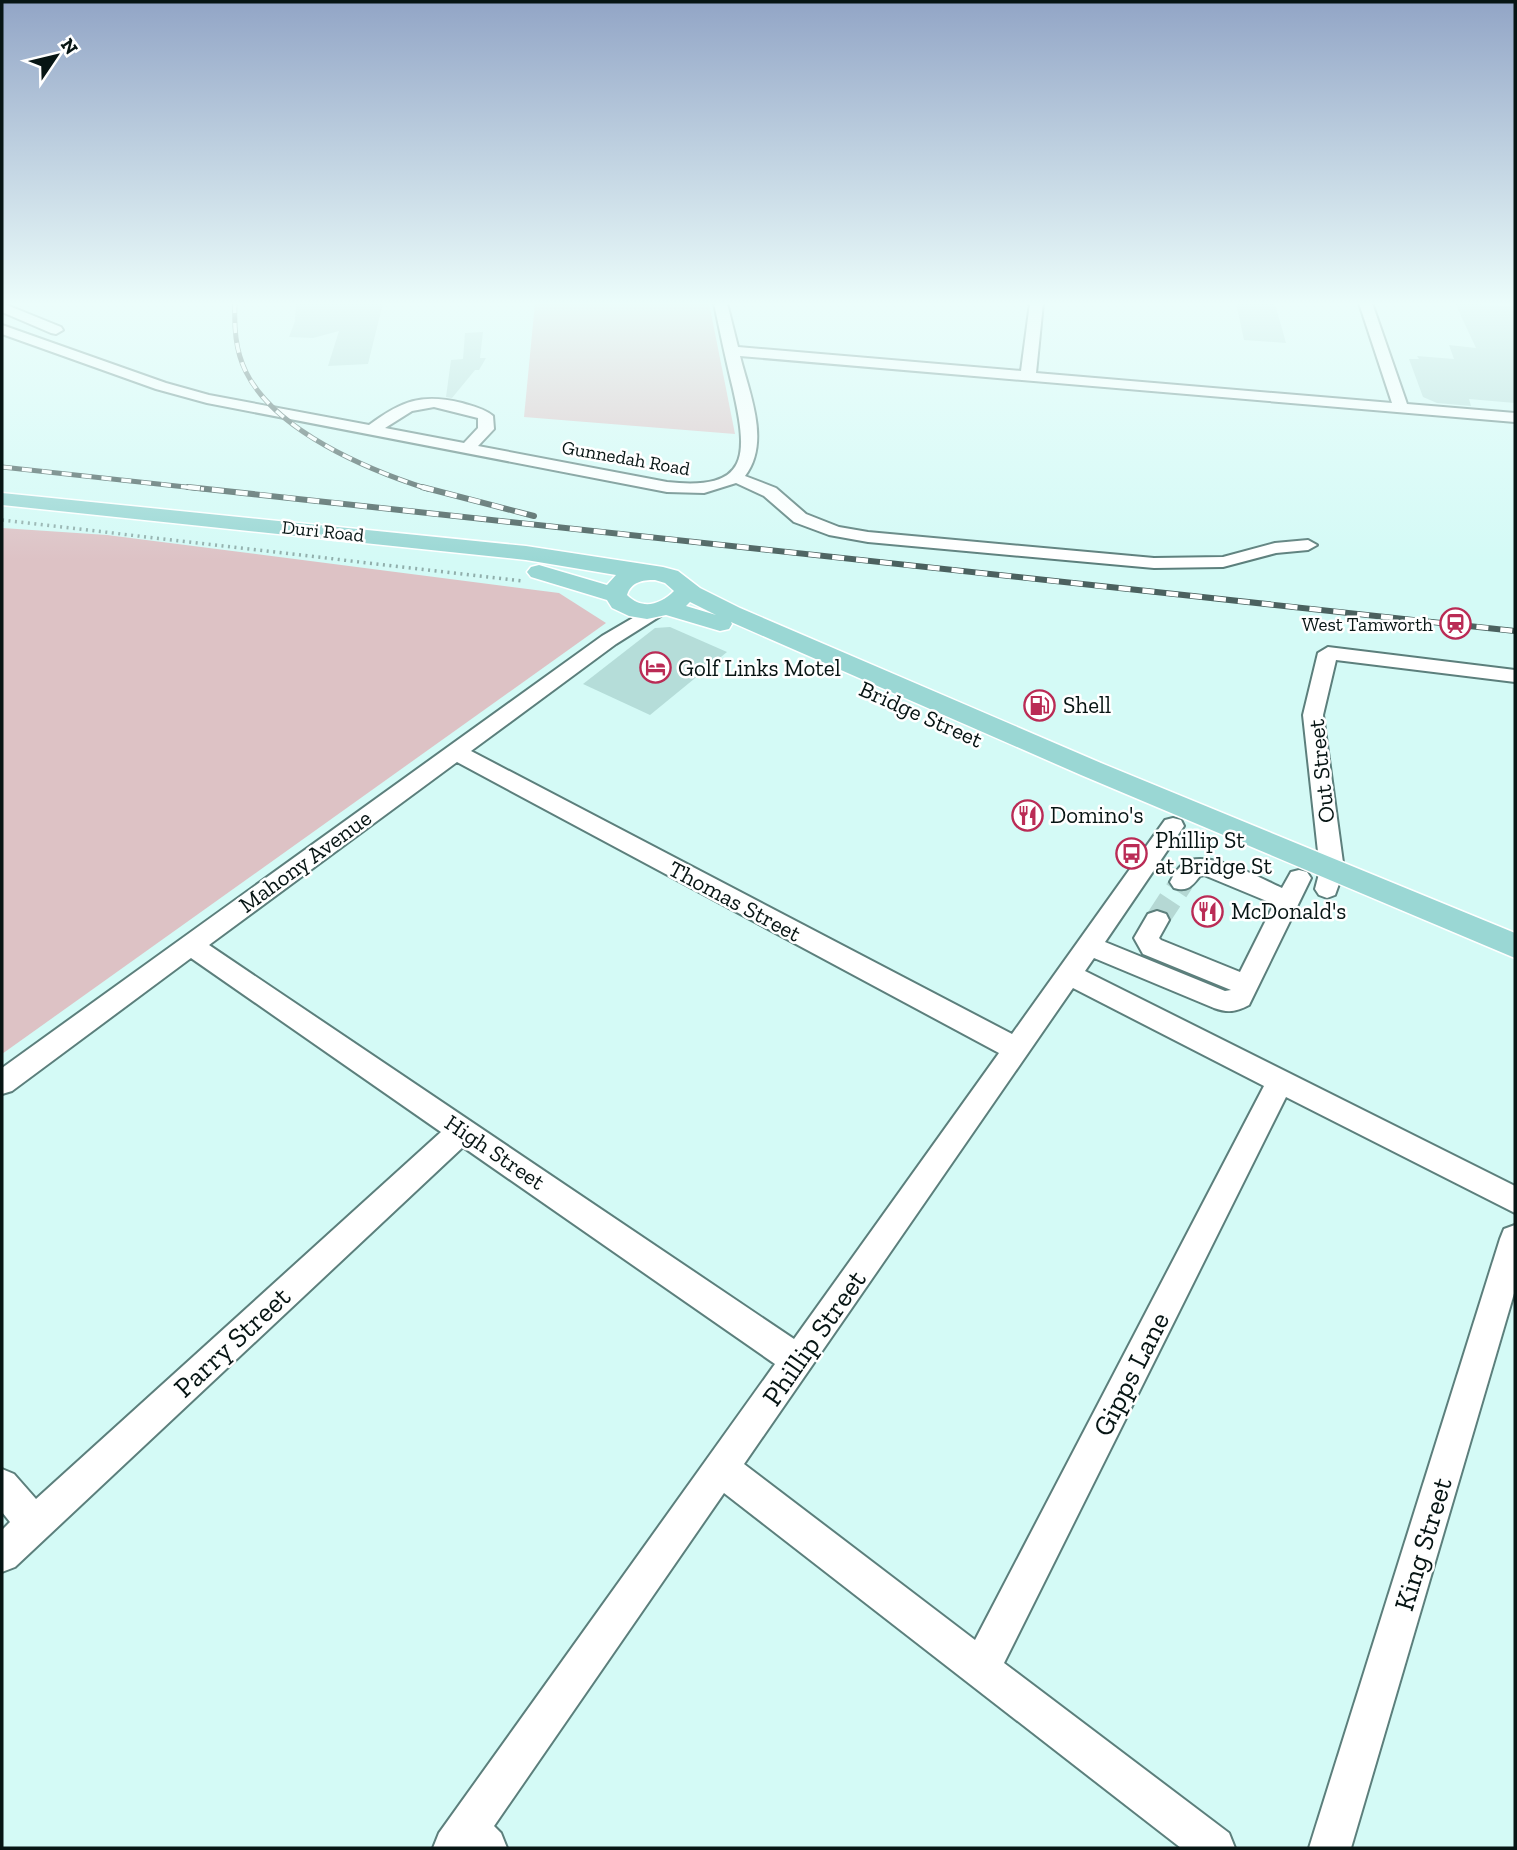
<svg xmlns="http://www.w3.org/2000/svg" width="1517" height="1850" font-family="'Zilla Slab',serif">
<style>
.green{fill:#ddc2c5}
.building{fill:#b5ddd9}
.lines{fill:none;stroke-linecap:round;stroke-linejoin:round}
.minor-tunnel{stroke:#b5d8d4;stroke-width:24;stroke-dasharray:24 11;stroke-linecap:butt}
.minor-casing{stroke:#5c7f7c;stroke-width:4}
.major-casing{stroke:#fff;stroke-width:3}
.path{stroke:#90aeab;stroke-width:3.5;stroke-dasharray:2 4.5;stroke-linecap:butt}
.minor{fill:#fff;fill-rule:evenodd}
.major{fill:#9ad7d4;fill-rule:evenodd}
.rail-far1-casing{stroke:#4b615f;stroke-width:5}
.rail-casing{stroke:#4b615f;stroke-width:6}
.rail-far1{stroke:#fff;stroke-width:3.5;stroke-dasharray:10;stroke-linecap:butt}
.rail{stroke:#fff;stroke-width:4.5;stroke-dasharray:12;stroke-linecap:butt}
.labels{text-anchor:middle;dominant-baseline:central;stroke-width:5;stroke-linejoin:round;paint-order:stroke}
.far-street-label{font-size:19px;fill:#071514;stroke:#fff}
.far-poi-label{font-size:19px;fill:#071514;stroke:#fff;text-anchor:end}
.poi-label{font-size:23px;fill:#071514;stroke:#fff;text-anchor:start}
.street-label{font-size:23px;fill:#071514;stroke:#fff}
.near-street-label{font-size:28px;fill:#071514;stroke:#fff}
</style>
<rect width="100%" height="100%" fill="#d4faf6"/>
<g class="green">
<path d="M535 303H709L735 434 524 417Z"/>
<path d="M2 528 107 535 559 593 606 623 2 1054Z"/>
</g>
<g class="building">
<path d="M296 303H383L368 364 328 366 339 331 313 338 289 337 295 321Z"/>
<path d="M1236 303 1275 304 1286 343 1244 340Z"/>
<path d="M1455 303 1515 306V403L1469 399 1471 406 1437 403 1423 397 1409 359H1419L1417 356 1454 359 1449 345 1476 348Z"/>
<path d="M483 332 480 358H486L479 370H475L452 398 446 397 451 360 463 359 465 333Z"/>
<path d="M670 627 727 652 650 715 583 684 655 628Z"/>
</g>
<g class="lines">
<path class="minor-tunnel" d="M1157 920 1182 882"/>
<defs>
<g id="minor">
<path d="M2 303 61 327 63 330 56 334 51 333 2 312Z"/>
<path d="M714 303H727L738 347 1021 371 1030 303H1043L1036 373 1392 403 1359 303H1372L1407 404 1515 413V422L740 356C749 393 771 442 745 476L776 488 806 514 839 527 868 532 1154 558 1223 557 1275 543 1308 540 1317 545 1308 550 1276 553 1223 567 1154 568 868 542 829 535 794 522 764 496 736 483 704 493 667 492 207 403 156 389 2 334V325L166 383 209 395 369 425C402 401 421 393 462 403 472 406 485 409 493 416L494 429 478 446 667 482C750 491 748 456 733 389 726 361 720 332 714 303ZM434 407 478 418V428L464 443 385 428 412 411Z"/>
<path d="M655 605 662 607 664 611 662 615 616 644 471 751 1012 1034 1165 820 1173 818 1181 820 1184 826 1105 942 1225 991 1231 990 1143 954 1134 938 1148 914 1157 911 1166 914 1169 920 1159 938 1161 940 1240 972 1274 904 1204 875 1200 876C1192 886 1188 892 1174 888L1170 882C1173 876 1178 868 1183 864 1205 847 1260 878 1282 888L1291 872 1299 870 1307 872 1311 878 1249 1005C1236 1012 1228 1013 1214 1008L1094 958 1085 971 1515 1186V1213L1286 1097 1004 1663 1229 1833 1235 1848H1181L724 1493 494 1826 501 1833 507 1848H433L439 1833 775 1364 463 1147 15 1567 2 1572V1530L10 1522 2 1512V1469L14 1474 36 1499 441 1132 191 958 12 1091 2 1094V1068L602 636ZM457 762 999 1053 794 1339 209 945ZM1073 988 1264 1086 975 1640 744 1464Z"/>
<path d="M1328 647 1515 670V682L1336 660 1323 715 1344 870 1335 895 1327 898 1319 895 1315 889 1320 870 1303 715 1318 653Z"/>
<path d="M1515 1225V1290L1351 1848H1309L1500 1239 1504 1229Z"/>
</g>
<path id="major" d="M2 493 526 546 663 567 678 571 700 588 740 608 1101 763 1515 933V958L1081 775 731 622 732 624 729 629 720 631 666 615 647 619 629 616 612 608 607 600 531 577 527 572 531 567 539 565 607 585 616 575 526 560 2 505ZM655 580 665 583 674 591C660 605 642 610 627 595 631 582 642 580 655 580ZM690 602 716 615 686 606Z"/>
</defs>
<use href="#minor" class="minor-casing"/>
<use href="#major" class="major-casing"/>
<path class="path" d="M2 520 522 581"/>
<use href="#minor" class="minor"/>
<use href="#major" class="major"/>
<defs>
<g id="rail-far1">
<path d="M235 303C234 326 235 350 246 372 275 431 368 470 428 489"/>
<path d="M2 467 204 489"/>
</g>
<g id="rail">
<path d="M188 487 1515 631"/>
<path d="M422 487 534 516"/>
</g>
</defs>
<use href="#rail-far1" class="rail-far1-casing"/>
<use href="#rail" class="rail-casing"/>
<use href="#rail-far1" class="rail-far1"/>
<use href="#rail" class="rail"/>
</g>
<linearGradient id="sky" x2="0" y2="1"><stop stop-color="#92a5c6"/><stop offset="0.54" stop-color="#ecfdfb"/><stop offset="1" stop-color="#ecfdfb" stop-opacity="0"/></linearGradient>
<rect width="1517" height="562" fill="url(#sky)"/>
<defs>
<symbol id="station-ring" viewBox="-11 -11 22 22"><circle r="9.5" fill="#fff" stroke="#ba2b55" stroke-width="1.5"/><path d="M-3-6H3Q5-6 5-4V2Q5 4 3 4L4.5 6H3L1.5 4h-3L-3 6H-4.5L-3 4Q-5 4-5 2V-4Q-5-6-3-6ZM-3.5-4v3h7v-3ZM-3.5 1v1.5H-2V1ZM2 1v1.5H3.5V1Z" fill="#ba2b55"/></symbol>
<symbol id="hotel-ring" viewBox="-11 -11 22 22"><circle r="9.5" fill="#fff" stroke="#ba2b55" stroke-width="1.5"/><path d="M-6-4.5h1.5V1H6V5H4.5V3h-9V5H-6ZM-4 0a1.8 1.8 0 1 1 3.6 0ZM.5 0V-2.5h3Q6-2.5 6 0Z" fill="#ba2b55"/></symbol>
<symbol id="fuel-ring" viewBox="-11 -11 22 22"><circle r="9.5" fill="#fff" stroke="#ba2b55" stroke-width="1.5"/><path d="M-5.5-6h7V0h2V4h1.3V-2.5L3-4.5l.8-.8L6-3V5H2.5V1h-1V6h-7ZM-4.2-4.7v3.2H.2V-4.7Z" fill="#ba2b55"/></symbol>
<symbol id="restaurant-ring" viewBox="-11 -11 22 22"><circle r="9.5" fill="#fff" stroke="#ba2b55" stroke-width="1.5"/><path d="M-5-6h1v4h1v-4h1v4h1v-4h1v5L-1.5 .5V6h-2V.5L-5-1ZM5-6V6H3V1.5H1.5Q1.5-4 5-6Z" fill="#ba2b55"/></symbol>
<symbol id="bus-ring" viewBox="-11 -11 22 22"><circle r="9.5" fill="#fff" stroke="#ba2b55" stroke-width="1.5"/><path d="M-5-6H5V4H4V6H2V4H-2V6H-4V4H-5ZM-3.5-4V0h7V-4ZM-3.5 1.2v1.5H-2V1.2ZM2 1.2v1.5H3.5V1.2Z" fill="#ba2b55"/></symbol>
</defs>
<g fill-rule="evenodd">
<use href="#station-ring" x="1438" y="606" width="35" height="35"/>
<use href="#hotel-ring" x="638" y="650" width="35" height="35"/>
<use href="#fuel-ring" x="1022" y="688" width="35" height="35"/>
<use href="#restaurant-ring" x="1010" y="798" width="35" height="35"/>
<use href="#bus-ring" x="1114" y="836" width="35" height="35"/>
<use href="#restaurant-ring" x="1190" y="894" width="35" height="35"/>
</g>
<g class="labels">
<g class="far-street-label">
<text transform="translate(626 458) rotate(10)">Gunnedah Road</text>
<text transform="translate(323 531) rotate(6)">Duri Road</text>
</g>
<g class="far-poi-label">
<text x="1433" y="624">West Tamworth</text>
</g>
<g class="poi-label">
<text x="678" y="668">Golf Links Motel</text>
<text x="1063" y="705">Shell</text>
<text x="1050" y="815">Domino's</text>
<text x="1155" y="840">Phillip St<tspan x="1155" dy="26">at Bridge St</tspan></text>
<text x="1231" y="911">McDonald's</text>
</g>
<g class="street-label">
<text transform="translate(921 714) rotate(24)">Bridge Street</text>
<text transform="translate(1321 771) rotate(-96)">Out Street</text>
<text transform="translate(305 861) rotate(-36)">Mahony Avenue</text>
<text transform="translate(735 901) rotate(28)">Thomas Street</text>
<text transform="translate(495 1152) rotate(34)">High Street</text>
</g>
<g class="near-street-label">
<text transform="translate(814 1338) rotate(-55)">Phillip Street</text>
<text transform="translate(232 1342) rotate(-43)">Parry Street</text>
<text transform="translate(1131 1374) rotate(-63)">Gipps Lane</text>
<text transform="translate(1423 1544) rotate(-73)">King Street</text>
</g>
</g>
<rect width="1517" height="1850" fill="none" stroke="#071514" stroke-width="7"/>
<g transform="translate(56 56) rotate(55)" stroke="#ffffff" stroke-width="5" paint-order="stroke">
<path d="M0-5L12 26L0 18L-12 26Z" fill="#071514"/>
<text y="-10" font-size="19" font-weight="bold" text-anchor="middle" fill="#071514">N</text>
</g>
</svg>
